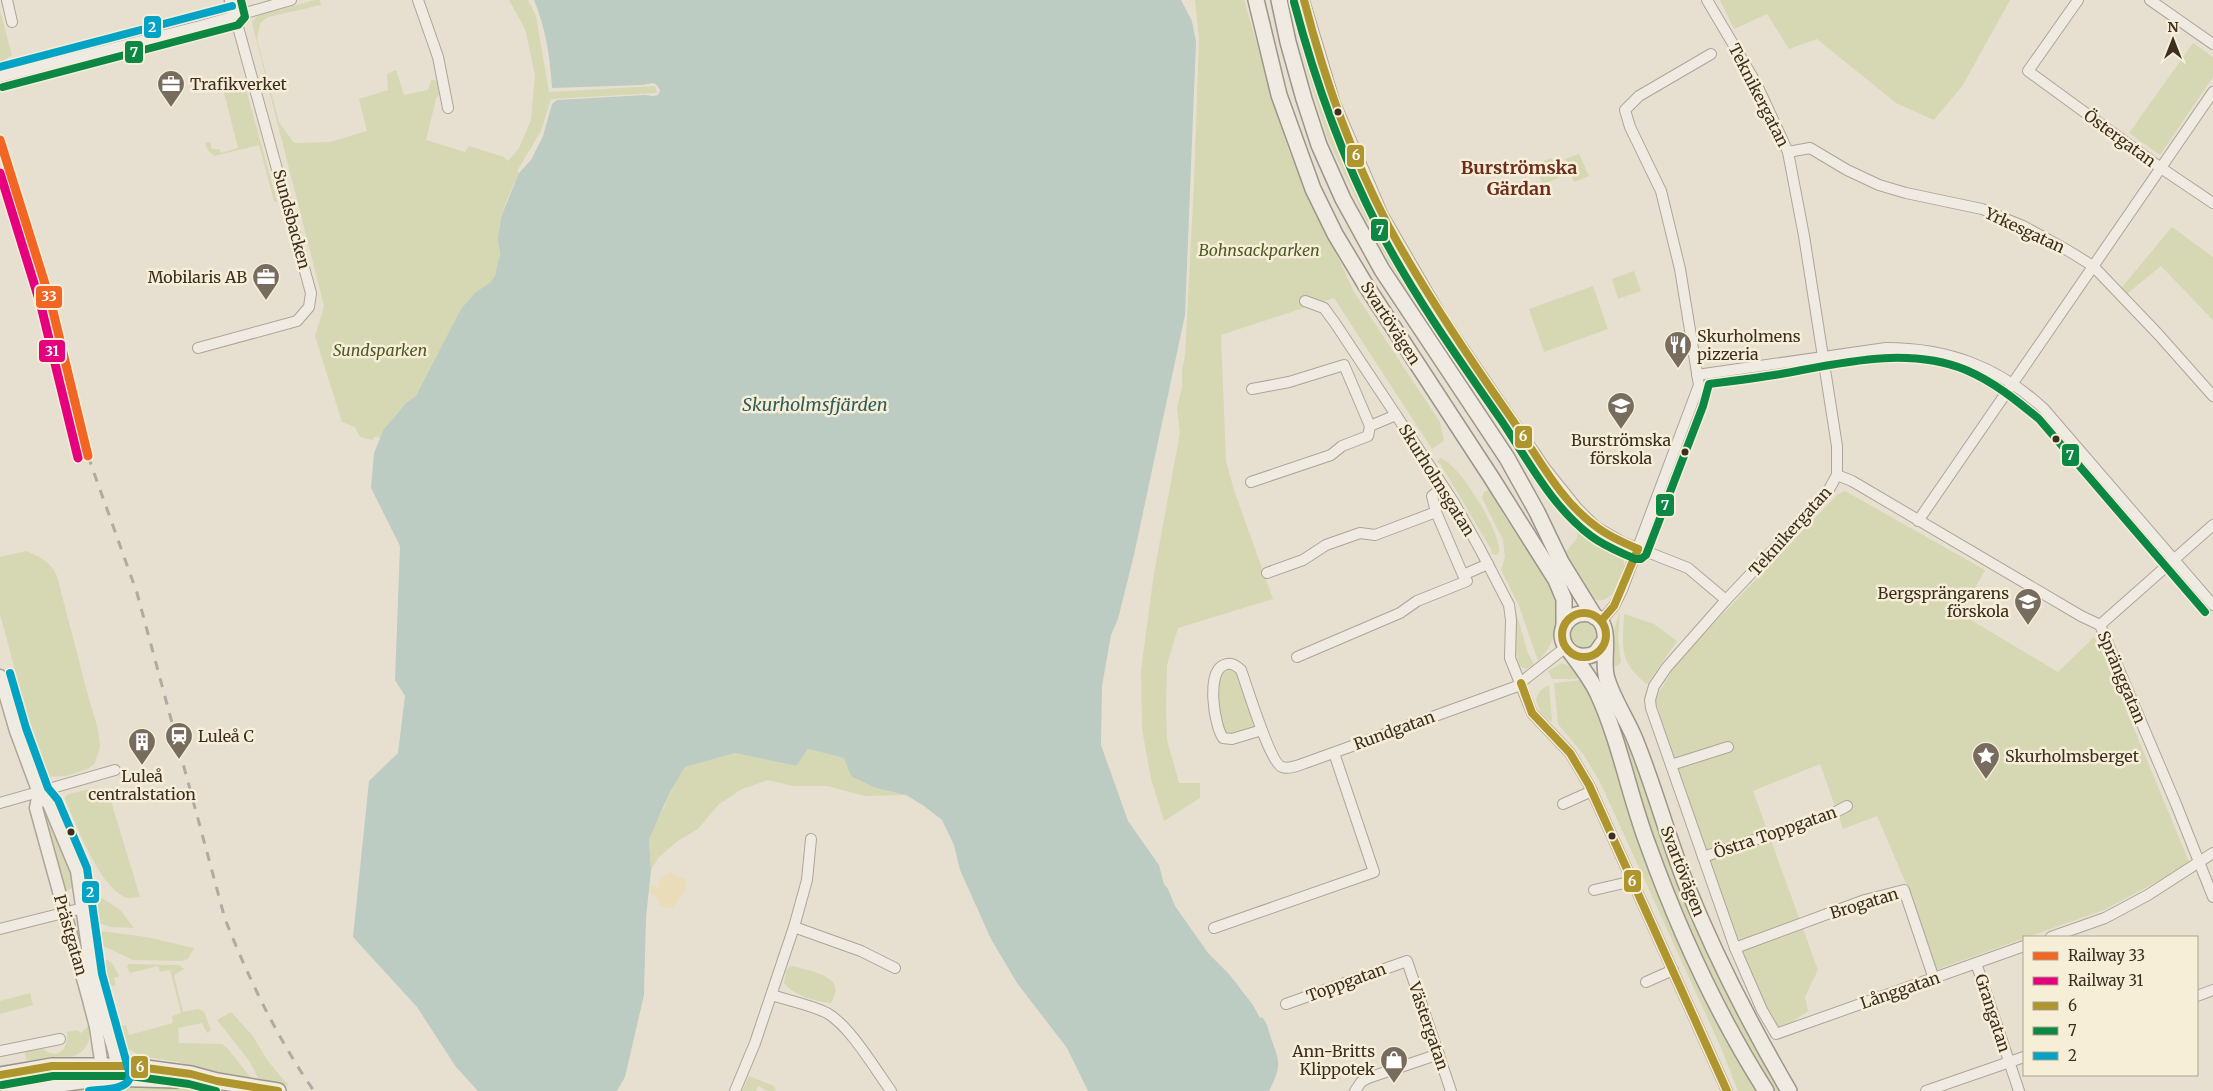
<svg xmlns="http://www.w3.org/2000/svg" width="2213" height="1091" font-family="Merriweather,serif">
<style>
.green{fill:#d6d7b3}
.sand{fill:#eadcb9}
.water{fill:#bcccc2}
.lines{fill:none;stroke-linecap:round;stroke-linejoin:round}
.minor-casing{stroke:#ada599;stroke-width:12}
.tertiary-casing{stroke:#ada599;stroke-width:15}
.secondary-casing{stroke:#9c958a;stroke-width:18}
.minor{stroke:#efebe3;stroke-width:10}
.tertiary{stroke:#efebe3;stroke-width:12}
.secondary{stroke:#efebe3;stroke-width:15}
.rail{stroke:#afaaa2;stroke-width:3;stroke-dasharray:9 9;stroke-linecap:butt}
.bus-1-casing{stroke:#f7eed8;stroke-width:11}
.bus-2-casing{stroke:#f7eed8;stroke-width:11}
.bus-3-casing{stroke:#f7eed8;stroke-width:11}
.bus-1{stroke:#ae952e;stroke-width:8}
.bus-2{stroke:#0c8844;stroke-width:8}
.bus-3{stroke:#03a3c5;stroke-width:8}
.rail-1-casing{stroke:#f7eed8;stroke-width:12}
.rail-2-casing{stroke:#f7eed8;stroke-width:12}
.rail-1{stroke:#f26522;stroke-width:9}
.rail-2{stroke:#e5007d;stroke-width:9}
.bus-dot{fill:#3d2e20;stroke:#f7eed8;stroke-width:2}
.labels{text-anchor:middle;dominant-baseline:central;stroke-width:5;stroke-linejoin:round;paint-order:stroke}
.poi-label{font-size:16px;fill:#3d2e20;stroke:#f7eed8;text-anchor:start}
.street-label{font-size:16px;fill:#3d2e20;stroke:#f7eed8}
.park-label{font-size:16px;font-style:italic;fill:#4d5a26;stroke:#f7eed8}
.neighbourhood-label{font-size:18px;font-weight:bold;fill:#6b2e1e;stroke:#f7eed8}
.water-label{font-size:18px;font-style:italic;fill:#2f5d5a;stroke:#f7eed8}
.line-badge{stroke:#f7eed8;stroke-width:2}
.badge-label{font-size:14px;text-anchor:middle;font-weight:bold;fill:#fff}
</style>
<rect width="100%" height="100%" fill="#e7e0d1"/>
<g class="green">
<path d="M315 0H320L321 5 268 17 260 23 257 40 279 122 294 143 330 142 367 131 359 99 388 90 387 74 396 70 404 95 428 90 431 80 442 81V90L436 99 426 140 465 152 469 146 504 157 508 161 519 148 531 120 535 75 525 29 509 0H528L536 16 549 92 655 86 657 93 551 99 541 131 517 171 519 173C513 187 505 202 501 217 495 236 506 265 492 281 488 286 481 289 476 292L416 396C401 406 388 422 381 439L376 436 372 440 360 437 355 427 342 422 315 336 324 306 253 27 252 22 257 16Z"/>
<path d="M1195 0H1244L1288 149 1354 292 1440 422 1444 441 1432 449 1334 298 1221 335 1226 461 1234 490 1273 599 1178 628 1167 665 1166 707 1167 740 1179 783H1200V798L1164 821 1151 779 1142 729 1141 670 1154 573 1180 433 1177 408 1182 387V370L1185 356 1194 182 1199 39Z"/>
<path d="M1289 0H1298L1324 89C1322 105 1329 128 1342 138L1375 213 1373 218 1367 222 1328 139 1307 70Z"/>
<path d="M1720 0H2010L1963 85 1934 120 1896 103 1817 39 1789 49 1767 14 1734 29Z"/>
<path d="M0 11 12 55 0 63Z"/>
<path d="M2193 43 2213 57V77L2160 155 2129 133Z"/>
<path d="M245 86 277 201V202L274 201 259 145 214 156 207 149 205 143 210 142 212 149H219L221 153 238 148 223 89Z"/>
<path d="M1579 154 1589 176 1574 182 1565 159Z"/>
<path d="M1552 158 1559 178 1542 184 1535 164Z"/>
<path d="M2172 227 2213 257V320L2161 266 2123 297 2118 292Z"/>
<path d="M1385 231 1464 360 1515 433 1509 441 1403 285 1375 237Z"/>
<path d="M1634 271 1641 291 1618 299 1612 279Z"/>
<path d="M1593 286 1608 329 1544 352 1529 309Z"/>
<path d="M1440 458C1460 464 1501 532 1499 552L1496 555 1492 554 1491 549 1441 465 1437 462Z"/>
<path d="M1489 489C1496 501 1503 514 1511 526 1531 556 1559 577 1557 616 1556 635 1551 648 1538 661L1519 606 1501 570 1505 557 1503 540 1482 498 1484 492Z"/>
<path d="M1845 491 1985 570 1961 614 2058 672 2094 637 2105 659 2190 864 2104 910 1935 970 1908 888 1877 816 1843 829 1820 764 1753 791 1818 970 1805 997 1808 1011 1776 1033C1731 924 1689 812 1655 699L1678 661 1837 495Z"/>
<path d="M1578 526C1590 532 1616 546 1622 557 1630 569 1613 605 1597 600 1583 595 1571 566 1565 553L1577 538Z"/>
<path d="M26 551C40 557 50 561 57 576L87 692 98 729 100 747 95 763 88 769 66 776 49 777 35 744 0 614V557Z"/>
<path d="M1620 611 1618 639 1621 662 1617 666H1611L1613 633Z"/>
<path d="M1516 612 1528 653 1534 665 1526 669 1519 666 1515 648Z"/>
<path d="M1624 614 1654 624 1677 641 1647 684C1618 662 1623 648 1624 614Z"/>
<circle cx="1584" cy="635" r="14"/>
<path d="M1562 663 1573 667 1582 675 1576 679H1552L1548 671Z"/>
<path d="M1236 666 1262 730 1223 736 1217 722 1215 673Z"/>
<path d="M1600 671 1633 750 1691 919 1738 1017 1781 1091H1773C1734 1026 1700 958 1671 888 1642 818 1619 745 1593 674Z"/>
<path d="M1583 680 1598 707 1622 784 1758 1091H1738L1722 1050 1601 784 1584 755 1558 724 1554 683Z"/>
<path d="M1549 685 1552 722C1543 717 1537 709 1536 698L1541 690Z"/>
<path d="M808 749 844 758 876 788 906 795 865 796 827 786H793L768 780 742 789 718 805 698 829 679 840 659 857 651 870 649 839 653 826 664 808 670 792 685 767 735 753 795 766Z"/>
<path d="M94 788 107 792 111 801 140 897C137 897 132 898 129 898 102 894 75 822 65 799V797L69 794Z"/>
<path d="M47 811 73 875 74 888 64 891 42 813Z"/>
<path d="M95 893 120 910 134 928 111 927 95 922 92 896Z"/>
<path d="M94 930 146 937 194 948 188 959 181 961 133 960 97 943Z"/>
<path d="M107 960 113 964 119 976 114 978 116 985 105 988 115 1027 126 1025 129 1035 173 1023 172 1016 181 1013 170 970 160 972 158 966 130 973 127 967 129 964 179 965 184 969 174 975 183 1012 198 1009 204 1012 211 1030 207 1033 202 1023 178 1028 179 1043 222 1044 228 1049 251 1078 207 1072 179 1062 141 1056 128 1049 117 1038 115 1028 107 1016 94 961Z"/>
<path d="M794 966C814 973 848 976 831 1003 817 1002 793 995 784 983L786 971 789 967Z"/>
<path d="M30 993 33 1005 0 1014V1001Z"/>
<path d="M231 1012 252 1035 268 1061 289 1086 259 1080 250 1062 217 1020Z"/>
<path d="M89 1025C95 1065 53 1060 26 1060L25 1053 27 1050C31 1049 36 1048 39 1048 43 1048 47 1052 50 1053 64 1057 68 1043 67 1032L77 1030 81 1033Z"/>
<path d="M749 1076 774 1086 776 1091H768L758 1086 756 1091H742Z"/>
<path d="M138 1081 221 1086 248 1091H35Z"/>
</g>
<path class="sand" d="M670 872 685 880 686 890 673 907 665 908 660 905 656 896 649 893 650 886 658 888 660 878Z"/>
<path class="water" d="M534 0H1181L1192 21 1196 42 1185 315 1134 555 1118 619 1111 635 1102 686 1101 745 1128 821 1159 865 1164 884 1168 889 1175 906 1208 953 1229 974 1253 1005 1260 1018 1262 1017C1267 1023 1268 1028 1270 1035 1279 1061 1283 1064 1269 1091H1088L1067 1048 1017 983 991 939 960 870 954 845 942 820 924 806 906 795 876 788 851 776 844 758 808 749 796 766 735 753 685 767 670 792 649 839 651 870 646 918 644 995 625 1077 617 1091H478L456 1067 417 1007 353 937 369 781 398 753 405 696 395 680 400 546 371 488 374 453 384 429 406 403 416 396 461 309 476 292 491 282 495 276 500 255 498 238 501 217 519 173 531 160 543 136 552 104 557 100 645 95 653 96 658 95 660 90 656 84 652 83 643 85 552 88C550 57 546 29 534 0Z"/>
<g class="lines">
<defs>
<g id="minor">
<path d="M7 0 12 22"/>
<path d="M418 0 438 57 448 108"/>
<path d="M1304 0 1335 103 1383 215 1444 320 1545 468 1577 508 1596 527 1622 542 1688 568 1726 600"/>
<path d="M1707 0 1756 83 1788 152 1804 236 1837 446V475L1827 493 1726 600 1667 667 1654 686 1650 700 1651 708 1735 948 1762 1010 1776 1034 2024 946"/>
<path d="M2078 0 2028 71 2161 168 2213 203"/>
<path d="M2150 0 2213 44"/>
<path d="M0 77 204 25 291 0"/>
<path d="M1788 152 1810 148 1847 170 1879 185 1906 193 1982 209 2023 226 2067 250 2093 266 2158 334 2213 396"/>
<path d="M1305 301 1324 308 1335 323 1453 501 1480 549 1509 605 1511 620 1510 658 1532 713 1570 753 1589 785 1727 1091"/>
<path d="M198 348 297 321 309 307 311 293 235 16"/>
<path d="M1697 375 1886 348C1948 348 1999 367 2044 409L2213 605"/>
<path d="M1252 389 1289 382 1344 365 1370 426"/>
<path d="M1837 475 1852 481 2081 616 2100 625 2176 804 2213 897"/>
<path d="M1251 482 1331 455 1342 446 1368 436 1370 426 1396 415"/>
<path d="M1436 512 1463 575 1488 564"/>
<path d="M1918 521 2213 92"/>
<path d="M1267 573 1303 560 1326 545 1360 533 1375 535 1436 512 1432 496 1443 487"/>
<path d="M1601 621 1614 606 1622 590 1699 385 1680 269 1661 191 1630 127 1625 110 1639 96 1711 54"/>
<path d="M2100 625 2213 525"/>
<path d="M1297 657 1400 613 1417 601 1467 581 1463 575"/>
<path d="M1262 730 1232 739 1223 738C1214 725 1206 672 1224 665 1230 662 1236 665 1241 670 1247 686 1270 763 1282 767 1290 770 1301 764 1308 762L1515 687 1566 647"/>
<path d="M1671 765 1728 747"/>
<path d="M0 803 115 770"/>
<path d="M1563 804 1592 791"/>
<path d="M1703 857 1832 814 1847 806"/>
<path d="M1594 890 1633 881"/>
<path d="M794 927 807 880 811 839"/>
<path d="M1214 928 1374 872 1334 753"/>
<path d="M0 929 83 908"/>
<path d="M2051 937 2105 918 2148 895 2213 853"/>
<path d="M1735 948 1865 900 1904 890 1934 979"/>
<path d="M1976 963 2019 1091"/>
<path d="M1646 982 1673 970"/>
<path d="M772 995C790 1001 811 1005 827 1013 850 1026 875 1069 891 1091"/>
<path d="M2197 996 2213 990"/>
<path d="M1286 1004 1407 961 1451 1091"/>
<path d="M0 1051 60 1039"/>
<path d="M735 1091 755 1043 794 927 861 951 895 968"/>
<path d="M1355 1091 1361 1082 1368 1078 1439 1054"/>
<path d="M1926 1091 2024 1057"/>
</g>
<g id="tertiary">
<path d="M231 0 235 16"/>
<path d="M0 676 16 731 39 793 49 804 77 871 92 976 114 1050 119 1074"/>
<path d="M39 793 36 808 89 1000 96 1027 103 1074"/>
</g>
<g id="secondary">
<path d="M1256 0 1279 95 1313 189 1335 234 1365 284 1491 477 1556 580 1564 599V626"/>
<path d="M1279 0 1288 42 1304 99 1319 145 1343 199 1382 270 1507 458 1537 512 1561 562 1595 617"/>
<path d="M1605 640 1596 653C1570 667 1549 633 1572 617 1577 614 1584 613 1590 614 1616 622 1600 659 1607 679 1613 699 1626 718 1634 737 1654 785 1667 836 1686 884 1715 956 1750 1024 1789 1091"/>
<path d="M1571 653C1581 666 1591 679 1598 694 1620 742 1629 795 1648 845 1679 931 1717 1014 1766 1091"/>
<path d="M0 1075 52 1066H131L191 1074 217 1081 278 1091"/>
<path d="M9 1091 104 1078 176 1080"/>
</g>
</defs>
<use href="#minor" class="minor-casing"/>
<use href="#tertiary" class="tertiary-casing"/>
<use href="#secondary" class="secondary-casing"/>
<use href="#minor" class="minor"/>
<use href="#tertiary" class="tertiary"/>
<use href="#secondary" class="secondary"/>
<path class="rail" d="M88 456 137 593 225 919C249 979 277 1038 314 1091"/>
<defs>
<g id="bus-1">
<path d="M1304 0C1324 78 1351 155 1389 227 1424 291 1465 352 1507 412 1535 451 1558 500 1598 528 1610 537 1624 543 1638 549"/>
<circle cx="1584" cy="635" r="22"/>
<path d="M1601 621 1614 606 1638 549"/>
<path d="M1521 683 1532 713 1570 753 1589 785 1727 1091"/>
<path d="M0 1075 52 1066H131L191 1074 217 1081 278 1091"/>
</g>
<g id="bus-2">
<path d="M1294 2C1315 81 1342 157 1379 229 1414 296 1458 358 1501 420 1528 460 1552 507 1591 536 1604 546 1620 552 1635 559H1641L1646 555 1703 406 1709 384C1733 381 1757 378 1781 374 1841 363 1907 346 1966 370 1994 382 2016 400 2039 419L2205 612"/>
<path d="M3 87 238 25 245 17 241 0"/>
<path d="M2 1085 53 1076H130L189 1084 216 1091"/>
</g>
<g id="bus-3">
<path d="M0 67 232 6"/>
<path d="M10 673 26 728 48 788 58 800 87 868 102 974 130 1075C130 1091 101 1089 89 1091"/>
</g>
</defs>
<use href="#bus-1" class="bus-1-casing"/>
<use href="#bus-2" class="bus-2-casing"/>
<use href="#bus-3" class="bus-3-casing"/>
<use href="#bus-1" class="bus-1"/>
<use href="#bus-2" class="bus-2"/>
<use href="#bus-3" class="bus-3"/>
<defs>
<path id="rail-1" d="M0 140 51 303 88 456"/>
<path id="rail-2" d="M0 173 41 306 78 458"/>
</defs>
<use href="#rail-1" class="rail-1-casing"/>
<use href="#rail-2" class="rail-2-casing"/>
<use href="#rail-1" class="rail-1"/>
<use href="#rail-2" class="rail-2"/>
</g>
<defs>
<symbol id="office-pin" viewBox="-11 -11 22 30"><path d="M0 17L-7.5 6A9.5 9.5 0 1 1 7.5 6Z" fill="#786c5e" stroke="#f7eed8"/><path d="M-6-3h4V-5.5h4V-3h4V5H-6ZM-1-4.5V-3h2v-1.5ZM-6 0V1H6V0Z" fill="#fff"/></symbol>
<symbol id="restaurant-pin" viewBox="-11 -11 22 30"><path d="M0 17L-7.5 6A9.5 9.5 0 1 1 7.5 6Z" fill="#786c5e" stroke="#f7eed8"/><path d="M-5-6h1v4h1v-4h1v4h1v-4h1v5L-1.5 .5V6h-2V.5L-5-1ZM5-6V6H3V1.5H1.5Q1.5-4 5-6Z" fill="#fff"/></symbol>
<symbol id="school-pin" viewBox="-11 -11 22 30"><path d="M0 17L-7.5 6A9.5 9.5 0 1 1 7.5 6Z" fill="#786c5e" stroke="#f7eed8"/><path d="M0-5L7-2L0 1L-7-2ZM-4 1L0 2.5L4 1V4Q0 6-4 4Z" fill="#fff"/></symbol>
<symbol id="station-pin" viewBox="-11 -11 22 30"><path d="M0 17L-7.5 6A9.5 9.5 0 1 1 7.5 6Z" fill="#786c5e" stroke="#f7eed8"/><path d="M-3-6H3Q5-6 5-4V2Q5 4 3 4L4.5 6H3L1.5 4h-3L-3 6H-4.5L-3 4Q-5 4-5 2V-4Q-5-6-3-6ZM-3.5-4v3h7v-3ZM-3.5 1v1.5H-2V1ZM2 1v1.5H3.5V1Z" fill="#fff"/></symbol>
<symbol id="building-pin" viewBox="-11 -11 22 30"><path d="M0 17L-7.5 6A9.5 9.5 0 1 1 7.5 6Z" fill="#786c5e" stroke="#f7eed8"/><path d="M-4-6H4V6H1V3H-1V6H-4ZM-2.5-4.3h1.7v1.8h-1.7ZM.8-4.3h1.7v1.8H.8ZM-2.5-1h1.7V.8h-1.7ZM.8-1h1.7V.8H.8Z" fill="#fff"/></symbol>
<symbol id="sight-pin" viewBox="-11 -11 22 30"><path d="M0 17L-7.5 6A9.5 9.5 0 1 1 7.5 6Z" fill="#786c5e" stroke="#f7eed8"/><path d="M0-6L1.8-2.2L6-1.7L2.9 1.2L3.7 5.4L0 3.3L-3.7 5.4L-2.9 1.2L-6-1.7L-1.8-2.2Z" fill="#fff"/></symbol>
<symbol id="shop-pin" viewBox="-11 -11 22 30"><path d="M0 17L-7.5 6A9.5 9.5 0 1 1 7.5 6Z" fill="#786c5e" stroke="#f7eed8"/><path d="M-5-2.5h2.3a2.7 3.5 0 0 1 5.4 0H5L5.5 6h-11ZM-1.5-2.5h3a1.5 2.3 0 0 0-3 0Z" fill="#fff"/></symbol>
</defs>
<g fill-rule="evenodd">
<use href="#office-pin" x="155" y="68" width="32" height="43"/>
<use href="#office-pin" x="250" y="261" width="32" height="43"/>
<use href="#restaurant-pin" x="1662" y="329" width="32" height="43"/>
<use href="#school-pin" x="1605" y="390" width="32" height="43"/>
<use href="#school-pin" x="2012" y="586" width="32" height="43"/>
<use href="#station-pin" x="163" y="720" width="32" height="43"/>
<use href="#building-pin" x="126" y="726" width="32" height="43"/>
<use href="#sight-pin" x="1970" y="740" width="32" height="43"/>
<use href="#shop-pin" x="1378" y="1044" width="32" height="43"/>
</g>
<g class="bus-dot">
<circle cx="1338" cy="112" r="4.5"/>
<circle cx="2056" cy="439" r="4.5"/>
<circle cx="1685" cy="452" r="4.5"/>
<circle cx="71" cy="832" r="4.5"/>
<circle cx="1612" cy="836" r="4.5"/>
</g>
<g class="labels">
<g class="poi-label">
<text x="190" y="84">Trafikverket</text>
<text x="247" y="277" text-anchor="end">Mobilaris AB</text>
<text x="1697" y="336">Skurholmens<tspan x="1697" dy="18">pizzeria</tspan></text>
<text x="1621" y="440" text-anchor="middle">Burströmska<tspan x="1621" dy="18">förskola</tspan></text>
<text x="2009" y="593" text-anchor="end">Bergsprängarens<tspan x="2009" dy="18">förskola</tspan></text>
<text x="198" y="736">Luleå C</text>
<text x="2005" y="756">Skurholmsberget</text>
<text x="142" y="776" text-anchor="middle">Luleå<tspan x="142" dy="18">centralstation</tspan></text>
<text x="1375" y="1051" text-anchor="end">Ann-Britts<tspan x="1375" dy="18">Klippotek</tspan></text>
</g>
<g class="street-label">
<text transform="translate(1759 95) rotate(63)">Teknikergatan</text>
<text transform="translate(2120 138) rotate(36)">Östergatan</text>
<text transform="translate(292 219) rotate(75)">Sundsbacken</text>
<text transform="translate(2025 230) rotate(25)">Yrkesgatan</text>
<text transform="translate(1391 323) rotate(57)">Svartövägen</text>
<text transform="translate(1437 480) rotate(58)">Skurholmsgatan</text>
<text transform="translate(1790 531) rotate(-48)">Teknikergatan</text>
<text transform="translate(2122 677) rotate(67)">Spränggatan</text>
<text transform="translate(1394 730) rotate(-20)">Rundgatan</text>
<text transform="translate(1775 832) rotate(-19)">Östra Toppgatan</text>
<text transform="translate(1683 871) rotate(69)">Svartövägen</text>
<text transform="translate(1864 903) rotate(-17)">Brogatan</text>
<text transform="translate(71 935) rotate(74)">Prästgatan</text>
<text transform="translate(1346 982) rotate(-20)">Toppgatan</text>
<text transform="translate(1900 990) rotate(-19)">Långgatan</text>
<text transform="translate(1993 1013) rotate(72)">Grangatan</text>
<text transform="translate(1429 1026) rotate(71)">Västergatan</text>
</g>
<g class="park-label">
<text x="1259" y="250">Bohnsackparken</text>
<text x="380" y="350">Sundsparken</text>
</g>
<g class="neighbourhood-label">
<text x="1519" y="167">Burströmska<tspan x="1519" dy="21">Gärdan</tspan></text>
</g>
<g class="water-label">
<text x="815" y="404">Skurholmsfjärden</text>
</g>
</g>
<g class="line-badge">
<rect x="143" y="15" width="19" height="24" rx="5" fill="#03a3c5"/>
<rect x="124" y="40" width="20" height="24" rx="5" fill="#0c8844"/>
<rect x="1346" y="144" width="19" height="24" rx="5" fill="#ae952e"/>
<rect x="1370" y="218" width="19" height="24" rx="5" fill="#0c8844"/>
<rect x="35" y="285" width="28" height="24" rx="5" fill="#f26522"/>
<rect x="38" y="339" width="28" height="24" rx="5" fill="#e5007d"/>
<rect x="1514" y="425" width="19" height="24" rx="5" fill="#ae952e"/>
<rect x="2061" y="443" width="19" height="24" rx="5" fill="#0c8844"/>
<rect x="1655" y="493" width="20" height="24" rx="5" fill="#0c8844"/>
<rect x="1623" y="869" width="19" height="24" rx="5" fill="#ae952e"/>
<rect x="81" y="880" width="19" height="24" rx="5" fill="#03a3c5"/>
<rect x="130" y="1055" width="19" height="24" rx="5" fill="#ae952e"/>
</g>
<g class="badge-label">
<text x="152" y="32">2</text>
<text x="134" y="57">7</text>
<text x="1356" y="160">6</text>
<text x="1380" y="235">7</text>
<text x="49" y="301">33</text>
<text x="52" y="356">31</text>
<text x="1523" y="441">6</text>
<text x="2070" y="460">7</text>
<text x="1665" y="510">7</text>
<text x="1632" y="886">6</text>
<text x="90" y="897">2</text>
<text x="140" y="1072">6</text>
</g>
<rect x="2023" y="936" width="175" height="140" fill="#f7eed8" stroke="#ada18e"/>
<rect x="2033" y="952" width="25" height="8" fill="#f26522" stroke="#ada18e"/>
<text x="2068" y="961" font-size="15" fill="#3d2e20">Railway 33</text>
<rect x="2033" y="977" width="25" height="8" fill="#e5007d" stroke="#ada18e"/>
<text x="2068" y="986" font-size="15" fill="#3d2e20">Railway 31</text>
<rect x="2033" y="1002" width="25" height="8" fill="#ae952e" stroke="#ada18e"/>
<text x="2068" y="1011" font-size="15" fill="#3d2e20">6</text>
<rect x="2033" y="1027" width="25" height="8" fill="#0c8844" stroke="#ada18e"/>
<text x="2068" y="1036" font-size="15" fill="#3d2e20">7</text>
<rect x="2033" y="1052" width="25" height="8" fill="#03a3c5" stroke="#ada18e"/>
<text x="2068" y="1061" font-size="15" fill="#3d2e20">2</text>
<g transform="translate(2173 40)" stroke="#f7eed8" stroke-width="4" paint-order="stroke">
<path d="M0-4L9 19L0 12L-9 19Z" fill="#3d2e20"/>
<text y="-8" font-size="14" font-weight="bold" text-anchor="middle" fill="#3d2e20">N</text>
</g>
</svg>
